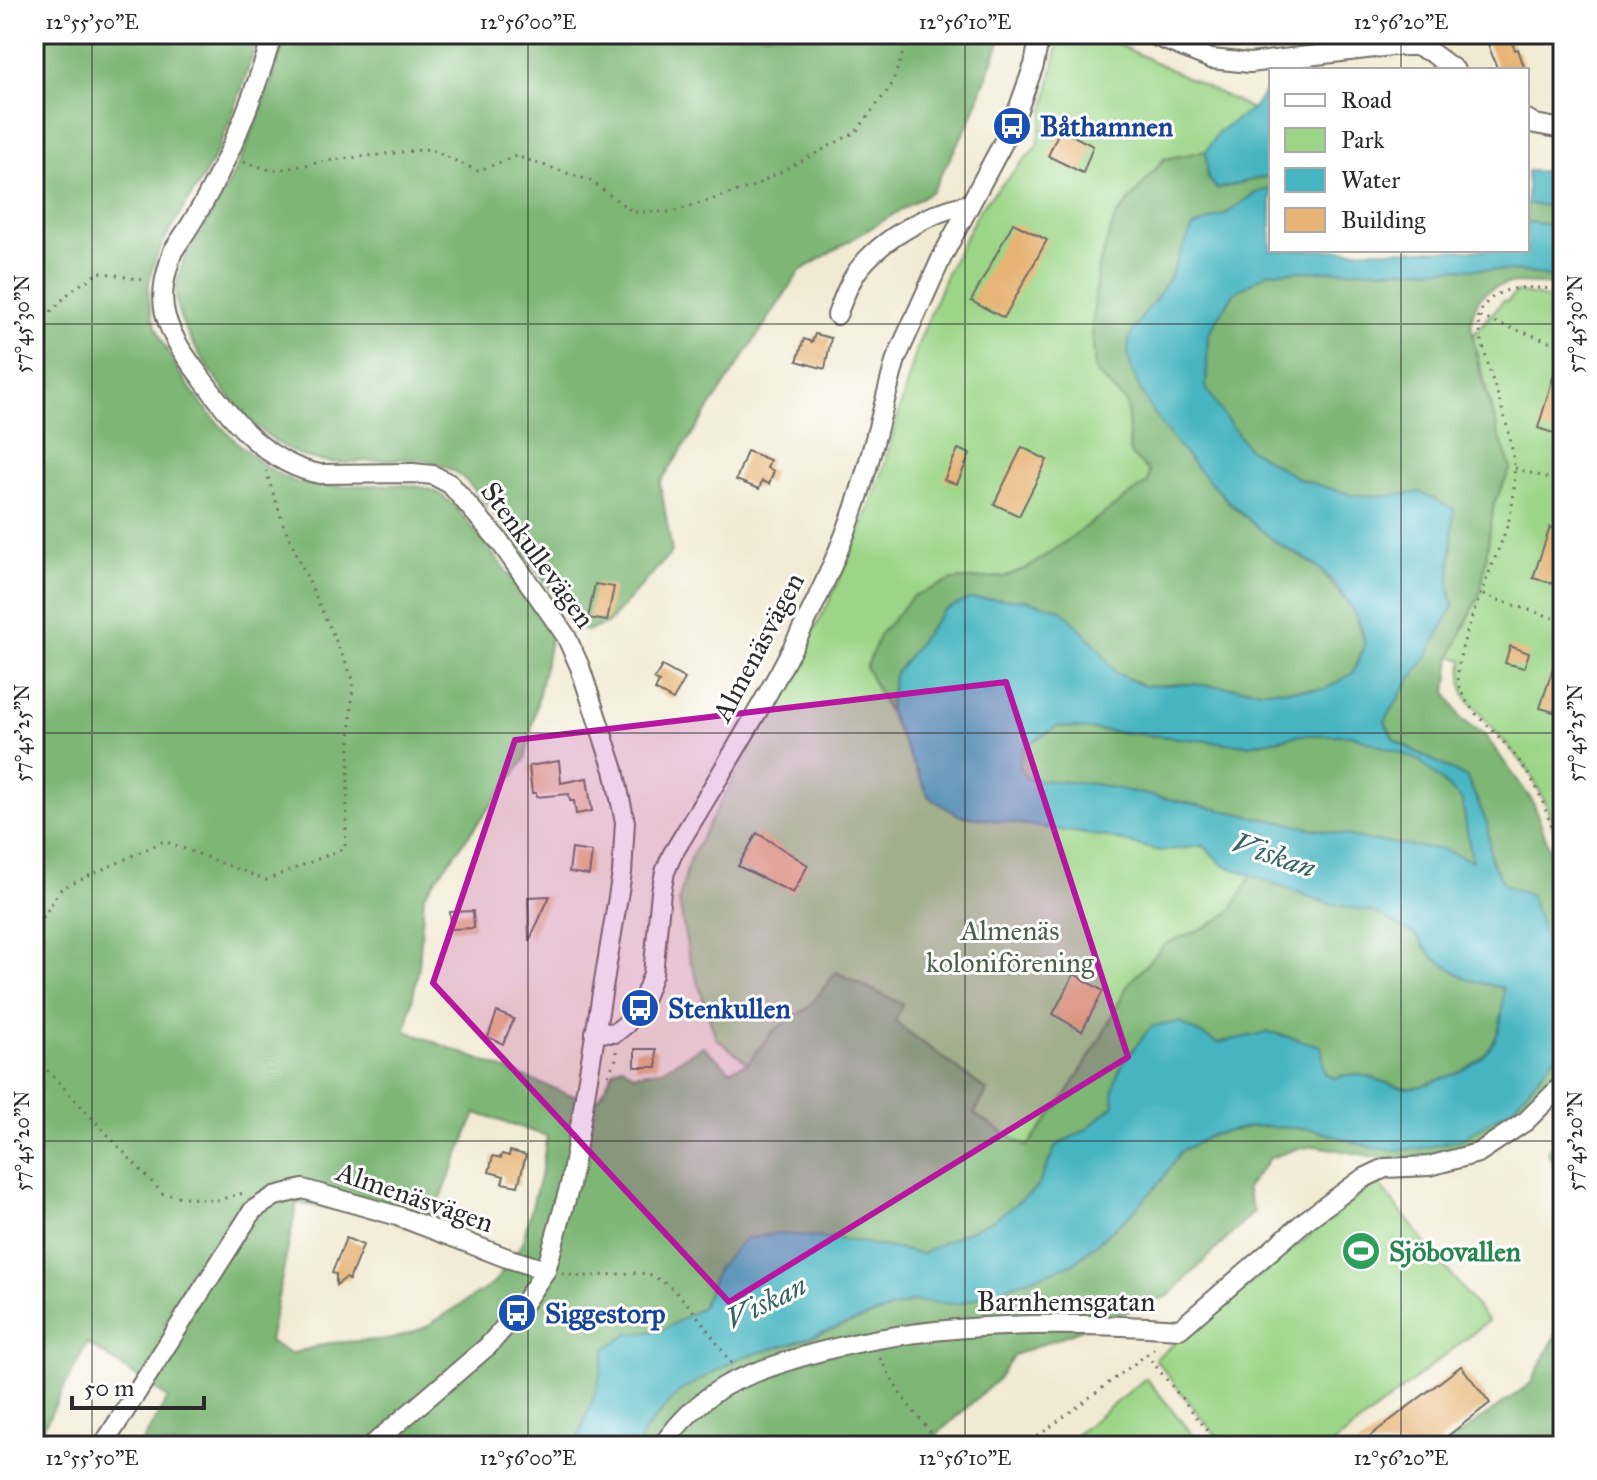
<svg xmlns="http://www.w3.org/2000/svg" width="1597" height="1480" font-family="'IM FELL Great Primer',serif">
<style>
.green{fill:#9cd587;stroke:#648059;stroke-width:2}
.forest{fill:#7db674;stroke:#547050;stroke-width:2;fill-rule:evenodd}
.water{fill:#47b5c1;stroke:#397076;stroke-width:2;fill-rule:evenodd}
.building{fill:#e7b476}
.lines{fill:none;stroke-linecap:round;stroke-linejoin:round}
.minor-casing{stroke:#706e66;stroke-width:22}
.path{stroke:#706e66;stroke-width:3;stroke-dasharray:2 6;stroke-linecap:butt}
.minor{stroke:#fff;stroke-width:18}
.marked{fill:#b5179e;fill-opacity:0.2;stroke:#b5179e;stroke-width:6;stroke-linejoin:round}
.ticks{fill:none;stroke:#2b2b2b;stroke-width:2;stroke-opacity:0.45}
.labels{text-anchor:middle;dominant-baseline:central;stroke-width:6;stroke-linejoin:round;paint-order:stroke}
.transit-label{font-size:28px;font-weight:bold;fill:#164399;stroke:#fff;text-anchor:start}
.street-label{font-size:28px;fill:#2b2b2b;stroke:#fff}
.park-label{font-size:28px;fill:#4d5e47;stroke:#fff}
.leisure-label{font-size:28px;font-weight:bold;fill:#27864d;stroke:#fff;text-anchor:start}
.water-label{font-size:30px;font-style:italic;fill:#366267;stroke:#fff}
.neatline{fill:none;stroke:#2b2b2b;stroke-width:3}
.ticks-label{font-size:20px;text-anchor:middle;fill:#2b2b2b}
</style>
<rect width="100%" height="100%" fill="#fff"/>
<filter id="ink" filterUnits="userSpaceOnUse"><feTurbulence type="fractalNoise" baseFrequency=".0125" numOctaves="2"/><feDisplacementMap in="SourceGraphic" scale="16" xChannelSelector="R" yChannelSelector="G"/><feConvolveMatrix kernelMatrix="1 2 1 2 8 2 1 2 1" color-interpolation-filters="sRGB"/></filter>
<filter id="wash" filterUnits="userSpaceOnUse"><feTurbulence type="fractalNoise" baseFrequency=".006" numOctaves="4" result="noise"/><feDisplacementMap in="SourceGraphic" scale="32" xChannelSelector="R" yChannelSelector="G"/><feGaussianBlur stdDeviation="1.8" result="paint"/><feColorMatrix in="noise" values="0 0 0 0 0 0 0 0 0 0 0 0 0 0 0 0 0 1.4 0 .05"/><feComposite in="paint" operator="in"/></filter>
<g filter="url(#wash)">
<rect width="100%" height="100%" fill="#f1ead3"/>
<g class="green">
<path d="M1060 34H1097L1252 109 1218 132 1206 151 1164 159 1115 218 1098 269 1092 327 1095 371 1127 404 1130 454 1150 471 1148 482 1031 566 1004 577 953 580 866 668 906 749 958 815 1107 837 1160 851 1204 846 1223 865 1252 875 1230 912 1208 926 1165 944 1129 983 1101 1038 1067 1094 1027 1147 974 1114 987 1091 895 1022 809 1007 772 1032 748 1063 716 1038 688 953 679 901 689 861 828 604 861 529 880 480 918 344 948 270 981 207 1037 146Z"/>
<path d="M1516 292 1563 301V799C1556 819 1563 836 1563 857L1546 804 1528 769 1469 701 1464 693 1462 682 1463 660 1451 656 1481 591 1494 503 1511 468 1500 438 1472 336 1503 301H1508Z"/>
<path d="M1377 1182 1488 1321 1331 1446H1224L1155 1359Z"/>
<path d="M1146 1378 1202 1446H1062Z"/>
</g>
<g class="forest">
<path d="M34 34H259C246 76 233 120 213 159 195 197 155 241 149 283 141 345 243 472 304 484 340 492 414 475 441 495 457 506 470 524 482 540 506 570 529 601 552 631L525 760 424 895 419 966 406 1031 568 1094 599 1099 614 1070 622 1066 634 1074 661 1070 703 1046 730 1070 748 1063 772 1032 809 1007 836 972 902 1004 895 1022 987 1091 974 1114 1027 1147 1067 1094 1101 1038 1129 983 1165 944 1208 926 1230 912 1252 875 1327 903 1374 912 1416 935 1433 957 1466 979 1503 988C1504 1038 1491 1063 1441 1079 1432 1081 1420 1088 1411 1088 1383 1088 1365 1066 1335 1078L1325 1074 1321 1046 1270 1032 1217 1043 1179 1022 1114 1105 1087 1129 1056 1146 1037 1188 994 1220 942 1243 923 1254 853 1241 777 1233 718 1268 702 1307 663 1331 629 1334 606 1348 598 1385 575 1446H140L168 1398 87 1343 34 1446ZM476 1113 547 1136 542 1169 522 1244 493 1284 424 1328 392 1339 329 1343 290 1354 269 1341 297 1203 381 1217 426 1234Z"/>
<path d="M287 34H1003L969 123 932 191 800 271 660 483 672 552 607 624 586 631 578 629C550 589 523 549 492 511 482 498 469 481 455 472 409 443 353 474 306 457 284 450 262 432 246 416 226 395 184 337 178 310 173 290 178 275 185 257 233 189 262 113 287 34Z"/>
<path d="M1206 151 1208 178 1217 189 1271 175V188L1254 194 1227 213 1193 228 1166 285 1139 321 1195 465 1232 506 1277 543 1320 569 1355 613 1365 644 1353 673 1325 689 1264 690 1189 684 1144 686 1116 673 1095 644 1021 599 943 611 894 675 889 711 866 668 880 634 913 596 953 580 1004 577 1031 566 1148 482 1149 471 1130 454 1127 404 1095 371 1092 327 1098 269 1115 218 1164 159Z"/>
<path d="M1527 204 1563 207V226L1527 222Z"/>
<path d="M1458 268 1525 272 1563 280V286C1540 285 1505 277 1485 293 1472 303 1470 323 1473 338 1479 378 1497 431 1511 468L1494 503 1481 591 1451 656 1447 693 1461 719 1485 735 1533 802 1563 886V986L1530 895 1503 885 1491 860 1487 823 1467 778 1394 740 1385 721 1405 687 1425 660 1453 606 1449 587 1453 548 1421 492 1391 496 1352 495 1299 479 1248 448 1221 412 1206 388 1208 334 1234 293 1269 272Z"/>
<path d="M1057 726 1248 745 1300 735H1351L1419 760 1462 800 1472 862 1445 850 1374 841 1094 784 1027 779 1018 765 1024 747Z"/>
<path d="M1563 1047V1063L1552 1075 1540 1098 1519 1116 1471 1145 1435 1155 1392 1160 1316 1146 1296 1149 1270 1158 1246 1188 1254 1212 1169 1296 1014 1355 996 1381 924 1446H639L643 1433 680 1391 739 1358 793 1343 914 1301 959 1304 1072 1264 1129 1216 1161 1181 1180 1152 1212 1135 1253 1126 1312 1129 1373 1148 1389 1150Z"/>
<path d="M1563 1132V1185L1547 1151Z"/>
<path d="M1563 1321V1446H1444L1531 1383Z"/>
</g>
<g class="water">
<path d="M1271 83V175L1217 189 1208 178 1206 151 1218 132 1252 109Z"/>
<path d="M1527 171 1563 172V207L1527 204Z"/>
<path d="M1271 188V250H1527V222L1563 226V280L1525 272 1458 268 1270 272 1234 293 1208 334 1206 388 1221 412 1248 448 1299 479 1352 495 1391 496 1421 492 1454 509 1449 587 1453 606 1425 660 1405 687 1385 721 1394 740 1467 778 1487 823 1491 860 1504 885 1530 895 1563 986V1047L1514 1106 1462 1139 1419 1149 1389 1150 1374 1148 1312 1129 1253 1126 1212 1135 1180 1152 1161 1181 1129 1216 1072 1264 959 1304 913 1301 793 1343 739 1358 680 1391 643 1432 639 1446H575L598 1385 606 1348 629 1334 663 1330 702 1307 718 1268 743 1240 777 1233 853 1241 923 1254 942 1243 994 1220 1037 1188 1056 1146 1087 1129 1114 1105C1108 1074 1134 1049 1152 1026L1179 1022 1217 1043 1270 1032 1321 1046 1325 1074 1334 1078C1366 1066 1382 1088 1411 1088 1420 1088 1432 1082 1441 1079 1490 1063 1505 1038 1503 988L1467 979 1433 957 1416 935 1374 912 1327 903 1223 865 1204 846 1160 851 1107 837 958 815 929 797 906 749 889 711 894 675 943 611 969 599H1021L1061 609 1095 644 1116 673 1144 686 1189 684 1264 690 1325 689 1353 673C1356 665 1363 654 1364 645 1367 624 1335 581 1319 568 1307 558 1291 552 1278 543 1231 510 1132 409 1128 350 1127 328 1157 301 1167 282 1176 264 1184 245 1193 227L1227 213 1254 194ZM1058 726 1248 745 1300 735H1351L1419 760 1462 800 1472 861 1445 850 1374 841 1094 784 1027 779 1018 765 1024 747Z"/>
</g>
<g id="blocks">
<g class="building">
<path d="M1484 34H1508L1515 50 1518 49 1525 70H1498Z"/>
<path d="M1060 129 1093 146 1083 173 1048 156Z"/>
<path d="M1013 223 1047 240 1004 318 971 301Z"/>
<path d="M815 334 831 338 825 369 797 361 804 339 812 342Z"/>
<path d="M1560 354 1563 355V422L1559 435 1538 428Z"/>
<path d="M1022 447 1047 460 1019 516 994 504Z"/>
<path d="M958 449 970 454 957 484 944 480Z"/>
<path d="M747 451 770 460 767 468 774 471 769 484 762 481 759 489 736 480Z"/>
<path d="M1550 527 1563 532V571L1559 569 1555 584 1533 578Z"/>
<path d="M595 584 614 587 607 621 588 618Z"/>
<path d="M1510 646 1529 653 1524 668 1505 663Z"/>
<path d="M1560 646H1563V685L1554 712 1540 708Z"/>
<path d="M662 666 685 679 673 700 655 690 659 682 654 679Z"/>
<path d="M559 761 561 783 587 778 592 811 576 814 574 801H570L569 794 536 797V793H532L529 766Z"/>
<path d="M757 833 808 865 793 893 738 866Z"/>
<path d="M572 849 592 852 589 875 569 872Z"/>
<path d="M550 896 529 941 528 897Z"/>
<path d="M473 911 474 928 451 929 450 912Z"/>
<path d="M1074 974 1103 991 1082 1031 1053 1014Z"/>
<path d="M497 1012 514 1019 503 1044 488 1037Z"/>
<path d="M635 1049H656L657 1067H635Z"/>
<path d="M510 1151 526 1155 518 1186 502 1183 504 1176 489 1172 493 1156 501 1158 502 1154 509 1156Z"/>
<path d="M346 1238 363 1245 349 1280 346 1278 336 1285V1274L332 1273Z"/>
<path d="M1461 1366 1490 1403 1435 1446H1357Z"/>
</g>
</g>
</g>
<g filter="url(#ink)">
<use href="#blocks" fill-opacity="0" stroke="#706e66" stroke-width="2"/>
<g class="lines">
<defs>
<g id="minor">
<path d="M273 34C249 111 220 185 173 251 166 272 159 294 166 317 173 341 188 360 203 380 233 421 267 464 320 474L413 473 433 475 450 484 500 542 566 636 580 667 614 770 625 822 622 873 577 1144 570 1185 546 1270 517 1313 488 1346 371 1446"/>
<path d="M1150 34 1211 59 1250 63 1391 46H1416L1432 53 1455 70"/>
<path d="M1527 119 1535 124 1563 129"/>
<path d="M837 315C843 299 848 284 858 270 882 238 932 211 969 204"/>
<path d="M595 1032 615 1033 625 1025 640 1008 653 974 661 892 665 872 672 855C734 751 801 647 845 534 867 478 880 417 896 359L942 257 1012 126 1034 65 1040 34"/>
<path d="M107 1439 253 1210 275 1196 303 1189 398 1216 507 1258 546 1270"/>
<path d="M662 1446C678 1423 699 1402 723 1387 744 1375 768 1368 791 1360 915 1321 1051 1321 1180 1329L1305 1221 1362 1179 1385 1168 1429 1166 1478 1153 1526 1121 1563 1084"/>
</g>
</defs>
<use href="#minor" class="minor-casing"/>
<g class="path">
<path d="M244 162 274 171 332 160 430 149 478 171 516 156 591 181 633 212H672L754 186 856 132 891 86 910 34"/>
<path d="M1563 290C1531 287 1492 281 1478 317 1486 391 1531 443 1508 523 1497 560 1451 651 1459 684 1465 707 1483 720 1498 736 1511 750 1526 768 1535 785 1548 809 1553 839 1563 865"/>
<path d="M34 311 45 316"/>
<path d="M1480 317 1563 346"/>
<path d="M34 329 72 290 100 272 147 281"/>
<path d="M1515 468 1563 483"/>
<path d="M1483 595 1563 621"/>
<path d="M34 931 61 889 164 841 266 880 345 848 353 679 284 526 266 471"/>
<path d="M34 1050 48 1071 163 1194 214 1201 244 1193"/>
<path d="M608 1075 616 1059V1049"/>
<path d="M562 1273C586 1280 612 1273 636 1273 675 1272 711 1337 732 1364"/>
<path d="M1146 1354 1220 1446"/>
<path d="M880 1358 901 1395 941 1446"/>
<path d="M1025 1446 1158 1346"/>
</g>
<use href="#minor" class="minor"/>
</g>
</g>
<path class="marked" d="M1006 682 1128 1057 729 1302 433 983 515 740Z"/>
<path class="ticks" d="M92 34V1446M528 34V1446M965 34V1446M1401 34V70M1401 250V1446M34 324H1563M34 733H1563M34 1141H1563"/>
<defs>
<symbol id="bus-disc" viewBox="-11 -11 22 22"><circle r="9.5" fill="#1a4fb4" stroke="#fff"/><path d="M-5-6H5V4H4V6H2V4H-2V6H-4V4H-5ZM-3.5-4V0h7V-4ZM-3.5 1.2v1.5H-2V1.2ZM2 1.2v1.5H3.5V1.2Z" fill="#fff"/></symbol>
<symbol id="stadium-disc" viewBox="-11 -11 22 22"><circle r="9.5" fill="#2e9e5b" stroke="#fff"/><path d="M0-5a6.5 5 0 1 0 0 10a6.5 5 0 1 0 0-10ZM-3.5-1.8h7v3.6h-7Z" fill="#fff"/></symbol>
</defs>
<g fill-rule="evenodd">
<use href="#bus-disc" x="990" y="104" width="44" height="44"/>
<use href="#bus-disc" x="618" y="986" width="44" height="44"/>
<use href="#stadium-disc" x="1339" y="1229" width="44" height="44"/>
<use href="#bus-disc" x="495" y="1291" width="44" height="44"/>
</g>
<g class="labels">
<g class="transit-label">
<text x="1040" y="126">Båthamnen</text>
<text x="668" y="1008">Stenkullen</text>
<text x="545" y="1313">Siggestorp</text>
</g>
<g class="street-label">
<text transform="translate(538 555) rotate(54)">Stenkullevägen</text>
<text transform="translate(758 647) rotate(-62)">Almenäsvägen</text>
<text transform="translate(415 1197) rotate(19)">Almenäsvägen</text>
<text x="1066" y="1301">Barnhemsgatan</text>
</g>
<g class="park-label">
<text x="1010" y="930">Almenäs<tspan x="1010" dy="32">koloniförening</tspan></text>
</g>
<g class="leisure-label">
<text x="1389" y="1251">Sjöbovallen</text>
</g>
<g class="water-label">
<text transform="translate(1274 855) rotate(19)">Viskan</text>
<text transform="translate(766 1302) rotate(-26)">Viskan</text>
</g>
</g>
<rect width="1597" height="1480" fill="none" stroke="#fff" stroke-width="88"/>
<rect x="1269" y="68" width="260" height="184" fill="#ffffff" stroke="#aaaaaa" stroke-width="2"/>
<rect x="1285" y="94" width="40" height="12" fill="#ffffff" stroke="#aaaaaa" stroke-width="2"/>
<text x="1341" y="108" font-size="24" fill="#2b2b2b">Road</text>
<rect x="1285" y="128" width="40" height="24" fill="#9cd587" stroke="#aaaaaa" stroke-width="2"/>
<text x="1341" y="148" font-size="24" fill="#2b2b2b">Park</text>
<rect x="1285" y="168" width="40" height="24" fill="#47b5c1" stroke="#aaaaaa" stroke-width="2"/>
<text x="1341" y="188" font-size="24" fill="#2b2b2b">Water</text>
<rect x="1285" y="208" width="40" height="24" fill="#e7b476" stroke="#aaaaaa" stroke-width="2"/>
<text x="1341" y="228" font-size="24" fill="#2b2b2b">Building</text>
<path d="M72 1396v12h132v-12" fill="none" stroke="#2b2b2b" stroke-width="4"/>
<text x="84" y="1396" font-size="24" fill="#2b2b2b" stroke="#ffffff" stroke-width="6" paint-order="stroke">50 m</text>
<rect x="44" y="44" width="1509" height="1392" class="neatline"/>
<g class="ticks-label">
<text x="92" y="29">12°55'50"E</text>
<text x="528" y="29">12°56'00"E</text>
<text x="965" y="29">12°56'10"E</text>
<text x="1401" y="29">12°56'20"E</text>
<text transform="translate(22 324) rotate(-90)" y="7">57°45'30"N</text>
<text transform="translate(1575 324) rotate(-90)" y="7">57°45'30"N</text>
<text transform="translate(22 733) rotate(-90)" y="7">57°45'25"N</text>
<text transform="translate(1575 733) rotate(-90)" y="7">57°45'25"N</text>
<text transform="translate(22 1141) rotate(-90)" y="7">57°45'20"N</text>
<text transform="translate(1575 1141) rotate(-90)" y="7">57°45'20"N</text>
<text x="92" y="1465">12°55'50"E</text>
<text x="528" y="1465">12°56'00"E</text>
<text x="965" y="1465">12°56'10"E</text>
<text x="1401" y="1465">12°56'20"E</text>
</g>
</svg>
